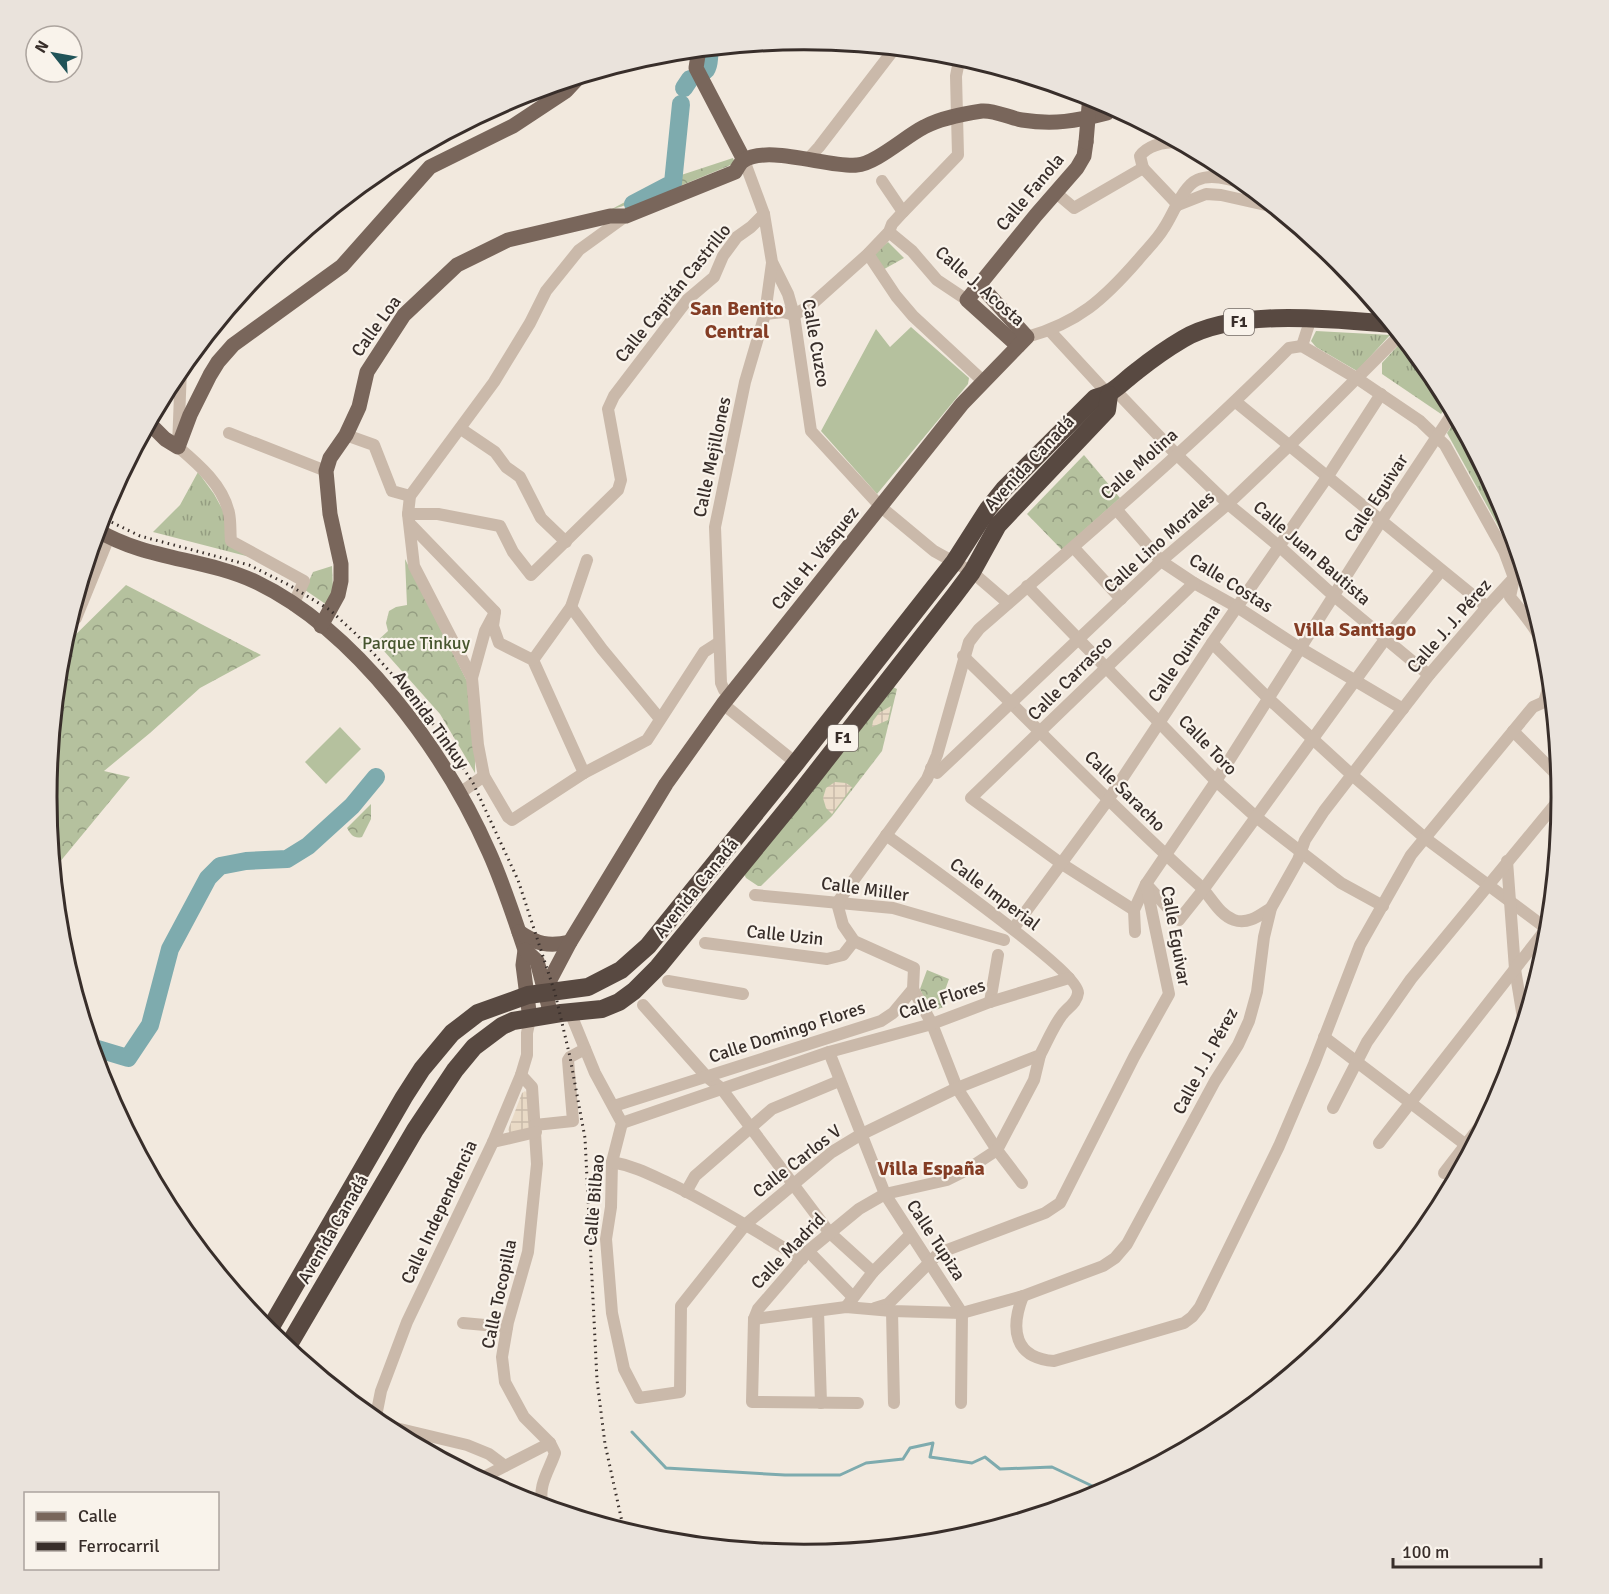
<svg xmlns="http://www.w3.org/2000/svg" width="1609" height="1594" font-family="Signika,sans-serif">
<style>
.grass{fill:url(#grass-tufts)}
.forest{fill:url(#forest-crowns)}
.pitch{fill:#b5c19e}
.plaza{fill:url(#plaza-grid)}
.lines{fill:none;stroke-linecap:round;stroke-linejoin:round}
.stream{stroke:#7eabae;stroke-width:3}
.river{stroke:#7eabae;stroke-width:18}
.minor{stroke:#cab9aa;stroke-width:12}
.major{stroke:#79665b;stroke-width:15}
.highway{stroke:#584941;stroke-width:18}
.rail{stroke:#382e2a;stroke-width:3;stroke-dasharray:1.5 4.5;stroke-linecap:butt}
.major-bridge{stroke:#79665b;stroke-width:15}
.labels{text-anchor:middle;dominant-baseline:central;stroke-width:4.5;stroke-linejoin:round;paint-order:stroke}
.shield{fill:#f9f3eb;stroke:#726964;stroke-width:1.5}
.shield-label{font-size:16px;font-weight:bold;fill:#382e2a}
.street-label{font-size:18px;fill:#382e2a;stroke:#f9f3eb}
.park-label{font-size:18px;fill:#46552e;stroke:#f9f3eb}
.neighbourhood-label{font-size:20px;font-weight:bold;fill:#843d25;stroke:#f9f3eb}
.rim{fill:none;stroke:#382e2a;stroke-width:3}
</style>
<defs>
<pattern id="grass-tufts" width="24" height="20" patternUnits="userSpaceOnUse" patternTransform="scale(1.5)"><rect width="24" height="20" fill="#b5c19e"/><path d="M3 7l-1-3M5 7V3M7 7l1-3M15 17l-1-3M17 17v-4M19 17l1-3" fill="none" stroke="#949d81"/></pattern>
<pattern id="forest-crowns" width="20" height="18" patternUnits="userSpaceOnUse" patternTransform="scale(1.5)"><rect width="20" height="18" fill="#b5c19e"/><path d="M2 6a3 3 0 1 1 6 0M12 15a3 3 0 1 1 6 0" fill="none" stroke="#949d81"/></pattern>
<pattern id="plaza-grid" width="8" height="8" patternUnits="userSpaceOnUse" patternTransform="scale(1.5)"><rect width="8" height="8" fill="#e9dac6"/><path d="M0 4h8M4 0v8" fill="none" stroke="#c9bbaa"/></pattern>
</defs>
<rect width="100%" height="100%" fill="#f2e9de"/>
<g class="grass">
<path d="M1316 331 1390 335 1357 371 1316 347 1311 341Z"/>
<path d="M1404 339 1435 376 1449 403 1441 414 1382 374V363Z"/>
<path d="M1457 417 1505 507 1521 561 1519 564 1447 433Z"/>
<path d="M198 472 214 494 225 514 229 545 250 557 153 532 180 505Z"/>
</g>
<g class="forest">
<path d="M733 158 735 163 726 167 658 195 610 210 666 180Z"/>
<path d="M888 242 904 258 879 272 868 258Z"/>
<path d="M1084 455 1120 498 1062 550 1027 514Z"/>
<path d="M405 559 467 681 475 748V773L440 714 376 642 388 631 386 623 389 611 396 607 407 605Z"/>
<path d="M332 566 333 589 327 605 305 590 313 572Z"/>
<path d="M126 585 261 655 200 688 150 733 104 771 130 777 54 869 47 797 61 649Z"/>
<path d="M893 687 897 689 882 751 832 816 761 886H758L746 878 744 874Z"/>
<path d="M371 804V819L362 837C354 839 351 835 347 828Z"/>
<path d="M927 970 949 979 943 996 946 1006 930 1012 920 989Z"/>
</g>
<g class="pitch">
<path d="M911 327 969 378 968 384 877 494 821 431 876 329 890 347Z"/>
<path d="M340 727 361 749 326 784 305 762Z"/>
</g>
<g class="plaza">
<path d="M891 706 888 720 872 727 873 721 879 713Z"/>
<path d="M835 782 846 783 852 787 832 814 826 808 823 798 826 788Z"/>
<path d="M525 1091 527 1093 531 1124 529 1128 510 1133 508 1130 522 1093Z"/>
</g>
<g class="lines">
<path class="stream" d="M632 1432 666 1468 785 1475H840L866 1463 903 1459 910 1448 933 1443 930 1457 972 1463 985 1457 1000 1469 1052 1467 1105 1492"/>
<g class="river">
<path d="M706 70C711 63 707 55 712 48"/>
<path d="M684 88 690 79"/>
<path d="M633 204 673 183 681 104"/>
<path d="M95 1055 98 1049 128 1058 150 1025 170 949 208 878 220 866 246 861 287 859 308 846 352 806 376 777"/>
</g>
<g class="minor">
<path d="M809 158 819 147 895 48"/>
<path d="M744 160 764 214 772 262 788 294 794 315 811 431 881 507 934 551 972 572 1008 603"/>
<path d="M1143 168 1178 205"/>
<path d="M882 181 903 212"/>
<path d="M1055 192 1074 208 1143 168 1140 156C1148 145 1165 142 1179 142"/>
<path d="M1178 205 1206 194 1221 195 1275 207"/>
<path d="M626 216 579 250 546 291 530 323 494 382 410 496 408 514 414 566 472 678 478 745 484 776 508 817 512 820 584 773 647 740 704 652 718 643"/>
<path d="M889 232 912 251 937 280 967 300"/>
<path d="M868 254 896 296 913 316 983 381"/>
<path d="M765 314 783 312 794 315 811 305 868 254 889 232 892 224 903 212 958 155 956 76 960 56"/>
<path d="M1050 331 1109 395"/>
<path d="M1027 337C1078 323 1104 299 1138 260 1146 250 1157 240 1164 228 1173 215 1183 186 1197 180 1212 173 1232 180 1246 184"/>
<path d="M1302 346 1311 318"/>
<path d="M181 368 178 447C198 464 223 485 229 513 231 522 230 532 231 541L304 581 293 605"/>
<path d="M1115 390 1176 454 1228 504 1280 547 1334 596 1429 675"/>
<path d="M1236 402 1487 607"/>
<path d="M461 429 495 452 506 467 520 477 541 518 566 542"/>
<path d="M229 433 326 471"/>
<path d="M346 435 374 445 392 491 410 496"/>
<path d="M1116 509 1161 561 1194 583 1237 607 1300 648 1403 709"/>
<path d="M408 514H438L500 526 513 552 531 575 618 490 621 480 608 409 614 396 688 299 714 277 723 256 737 237 751 227 764 214"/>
<path d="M410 524 495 612"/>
<path d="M1074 548 1121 599"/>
<path d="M1027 586 1216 781 1256 817 1341 883 1383 906"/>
<path d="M571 607 602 649 660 719"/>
<path d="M495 612 493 626 499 643 533 660 584 773"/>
<path d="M68 627 76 618 109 537"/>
<path d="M1212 643 1269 699 1352 775 1425 838 1547 929"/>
<path d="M963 656C1042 732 1117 812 1199 885 1211 896 1218 914 1234 920 1248 925 1260 915 1271 908"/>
<path d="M533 660 571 607 587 560"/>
<path d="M472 678 485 631 493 616"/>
<path d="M730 695 724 690 721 683 715 527 745 382 765 314 772 263"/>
<path d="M723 704 796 763"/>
<path d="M1513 731 1561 779"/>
<path d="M931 768 937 773 1161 561 1228 504 1290 445 1398 337 1399 333"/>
<path d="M460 793 484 776"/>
<path d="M1507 861 1515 969 1524 1024"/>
<path d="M755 895 893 908 1004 940"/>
<path d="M1134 910 1062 864 971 798 1194 583"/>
<path d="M1013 929 1108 800 1212 643 1328 476 1381 394"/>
<path d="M1135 932 1134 910 1146 884 1179 920 1203 890 1386 638 1441 571"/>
<path d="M705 943 827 959 843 955 854 941"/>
<path d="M668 981 743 994"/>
<path d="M913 989 932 1024 957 1088 997 1150 1022 1183"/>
<path d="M990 1002 998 955"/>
<path d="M643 1005 707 1077 721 1088 829 1232 873 1272 846 1307"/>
<path d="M570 1012 595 1073 622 1123 612 1162 611 1207 606 1239 612 1313 624 1369 639 1398 680 1392 681 1306 746 1224 832 1152 860 1135 957 1088 1040 1055C1047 1042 1053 1027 1062 1015 1067 1008 1077 1003 1078 993 1081 973 910 853 886 835"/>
<path d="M1324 1037 1466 1145"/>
<path d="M829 1052 885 1194 962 1313"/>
<path d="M521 1075 532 1087 537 1164 528 1252 508 1322 502 1357 505 1382 524 1417 550 1443 555 1453C549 1471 537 1486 543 1506"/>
<path d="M614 1106 881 1021 893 1013 913 989 914 968 854 941 843 925 837 903 927 779 937 755 969 642 979 629C1084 537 1191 447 1289 348L1302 346 1358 379 1420 421 1445 445 1504 551 1514 578 1510 597C1530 621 1551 645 1550 679 1549 687 1546 695 1544 702"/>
<path d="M1333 1108 1367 1042 1411 979 1562 796"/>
<path d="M622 1123 829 1052 932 1024 990 1002 1069 978"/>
<path d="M535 1125 573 1121 568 1060 570 1057 585 1049"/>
<path d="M493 1142 536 1132"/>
<path d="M1379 1143 1550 924"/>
<path d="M612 1162C635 1166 653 1176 673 1185 717 1207 760 1233 802 1259"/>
<path d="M1444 1173 1491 1112"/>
<path d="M686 1192 695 1176 772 1109 839 1081"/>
<path d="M808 1251 853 1297"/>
<path d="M873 1272 910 1235"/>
<path d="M1023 1296C1010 1329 1014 1358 1054 1361L1184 1323 1192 1317 1200 1307 1279 1146 1314 1064 1360 945 1411 855 1533 707 1544 702H1553"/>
<path d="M875 1308 888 1304 939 1253 1045 1213 1060 1203 1134 1057 1169 994 1146 884 1216 781 1381 521 1454 411"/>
<path d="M818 1311 821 1403"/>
<path d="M892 1311 894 1403"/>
<path d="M754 1319 846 1307 892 1311 962 1313 1023 1296 1103 1266 1115 1258 1127 1244 1215 1081 1238 1045 1249 1021 1257 992 1264 937 1271 908 1298 860 1305 840 1324 811 1429 675 1487 607 1523 568"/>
<path d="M463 1323 507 1327"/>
<path d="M858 1403 752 1402 754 1319 758 1309 808 1251 859 1209 885 1194 947 1180 965 1171 997 1150 1034 1080 1040 1055"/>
<path d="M961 1403 962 1313"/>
<path d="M375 1421 381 1391 407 1322 493 1142 521 1075 527 1055V1033L530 1019"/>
<path d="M379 1424 467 1445 489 1454 505 1466"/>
<path d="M480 1479 550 1443"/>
</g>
<g class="major">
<path d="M699 49 696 68 744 160"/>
<path d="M1018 346 967 300 1036 215 1077 168 1084 156 1086 142"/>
<path d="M149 423 165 439 178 447 190 415 210 375 218 362 233 345 342 266 430 167 513 126 566 91 579 77"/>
<path d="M97 530C146 560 205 558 256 582 356 630 445 752 489 852 503 883 514 917 525 950L523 965 530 1019"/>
<path d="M321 626 338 595 341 581V564L330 514 326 471 330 458 346 435 359 407 367 372 404 315 457 265 508 240 610 216H626L735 172C737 169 740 163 743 161 767 144 830 168 857 165 875 164 906 136 924 127 940 118 963 114 982 111 995 110 1009 118 1022 120 1054 125 1076 121 1107 113L1106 103"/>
<path d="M519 932C536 944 549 947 570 942"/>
<path d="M525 950 537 961 551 1015"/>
<path d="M546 993 551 978 570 942 666 784 723 704 962 404 1027 337 980 285"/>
</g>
<g class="highway">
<path d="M268 1332 404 1097 422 1069 452 1033 478 1013 528 995 588 987 621 970 648 946 796 763 954 562 988 509 1004 489 1095 398C1115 393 1121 383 1137 371 1152 359 1166 349 1183 339 1236 308 1331 319 1392 324"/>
<path d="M287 1348 415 1130 455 1070 474 1047 502 1026 513 1021 561 1013 602 1009 619 1002 634 991 658 967 793 802 954 596 972 572 998 525 1107 410 1109 395"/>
</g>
<path class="rail" d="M101 517 140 536 249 565 289 585 330 610 357 635 416 701 449 746 473 783 518 880 555 993 570 1057 585 1138 597 1380 605 1444 624 1531"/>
<path class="major-bridge" d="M1086 142 1090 95"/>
</g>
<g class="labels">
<g class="shield">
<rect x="1224" y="309" width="30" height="26" rx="4.5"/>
<rect x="828" y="725" width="30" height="26" rx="4.5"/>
</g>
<g class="shield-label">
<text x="1239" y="322">F1</text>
<text x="843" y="738">F1</text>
</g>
<g class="street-label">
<text transform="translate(1030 192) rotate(-50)">Calle Fanola</text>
<text transform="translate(980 286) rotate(41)">Calle J. Acosta</text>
<text transform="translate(673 293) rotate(-51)">Calle Capitán Castrillo</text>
<text transform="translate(376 326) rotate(-54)">Calle Loa</text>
<text transform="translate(816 343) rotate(80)">Calle Cuzco</text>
<text transform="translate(712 457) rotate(-78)">Calle Mejillones</text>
<text transform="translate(1029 463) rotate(-47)">Avenida Canadá</text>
<text transform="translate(1139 464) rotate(-42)">Calle Molina</text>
<text transform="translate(1376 498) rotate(-57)">Calle Eguivar</text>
<text transform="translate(1159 542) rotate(-42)">Calle Lino Morales</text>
<text transform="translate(1312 553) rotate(41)">Calle Juan Bautista</text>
<text transform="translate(815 558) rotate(-51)">Calle H. Vásquez</text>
<text transform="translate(1231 583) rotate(32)">Calle Costas</text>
<text transform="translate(1449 626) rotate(-49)">Calle J. J. Pérez</text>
<text transform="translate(1184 653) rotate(-56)">Calle Quintana</text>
<text transform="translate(1070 678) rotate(-45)">Calle Carrasco</text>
<text transform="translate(431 720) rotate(54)">Avenida Tinkuy</text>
<text transform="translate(1208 745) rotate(46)">Calle Toro</text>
<text transform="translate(1125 791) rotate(45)">Calle Saracho</text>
<text transform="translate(696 888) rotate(-51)">Avenida Canadá</text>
<text transform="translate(865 889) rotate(8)">Calle Miller</text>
<text transform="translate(995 894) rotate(37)">Calle Imperial</text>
<text transform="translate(785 935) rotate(6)">Calle Uzin</text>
<text transform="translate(1176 936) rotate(80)">Calle Eguivar</text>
<text transform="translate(942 999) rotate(-19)">Calle Flores</text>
<text transform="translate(787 1032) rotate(-18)">Calle Domingo Flores</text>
<text transform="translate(1205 1061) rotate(-62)">Calle J. J. Pérez</text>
<text transform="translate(797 1161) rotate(-38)">Calle Carlos V</text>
<text transform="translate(594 1200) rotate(-85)">Calle Bilbao</text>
<text transform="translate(439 1212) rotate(-65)">Calle Independencia</text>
<text transform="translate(333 1229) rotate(-60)">Avenida Canadá</text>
<text transform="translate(936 1240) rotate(57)">Calle Tupiza</text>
<text transform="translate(788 1251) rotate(-46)">Calle Madrid</text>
<text transform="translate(499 1294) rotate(-78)">Calle Tocopilla</text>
</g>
<g class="park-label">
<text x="416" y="643">Parque Tinkuy</text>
</g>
<g class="neighbourhood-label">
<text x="737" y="308">San Benito<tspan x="737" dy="23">Central</tspan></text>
<text x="1355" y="629">Villa Santiago</text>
<text x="931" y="1168">Villa España</text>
</g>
</g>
<path d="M0 0H1609V1594H0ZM57 797a747 747 0 1 1 1494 0a747 747 0 1 1-1494 0Z" fill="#eae3dc" fill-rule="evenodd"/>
<path class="rim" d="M57 797a747 747 0 1 1 1494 0a747 747 0 1 1-1494 0Z"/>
<rect x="24" y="1492" width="195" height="78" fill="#f9f3eb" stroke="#aca49e" stroke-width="1.5"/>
<rect x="36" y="1512" width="30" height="9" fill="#79665b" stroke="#aca49e" stroke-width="1.5"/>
<text x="78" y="1522" font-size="18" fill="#382e2a">Calle</text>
<rect x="36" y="1542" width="30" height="9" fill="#382e2a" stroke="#aca49e" stroke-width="1.5"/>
<text x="78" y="1552" font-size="18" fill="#382e2a">Ferrocarril</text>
<g transform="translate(54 54) rotate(301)"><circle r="28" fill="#f9f3eb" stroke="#aca49e" stroke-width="1.5"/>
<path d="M0-4.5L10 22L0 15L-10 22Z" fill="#205358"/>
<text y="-9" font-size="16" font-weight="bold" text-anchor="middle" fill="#382e2a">N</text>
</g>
<path d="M1393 1558v9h148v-9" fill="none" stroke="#382e2a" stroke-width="3"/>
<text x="1402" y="1558" font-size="18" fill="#382e2a" stroke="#f9f3eb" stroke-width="4.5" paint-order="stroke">100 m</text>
</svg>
